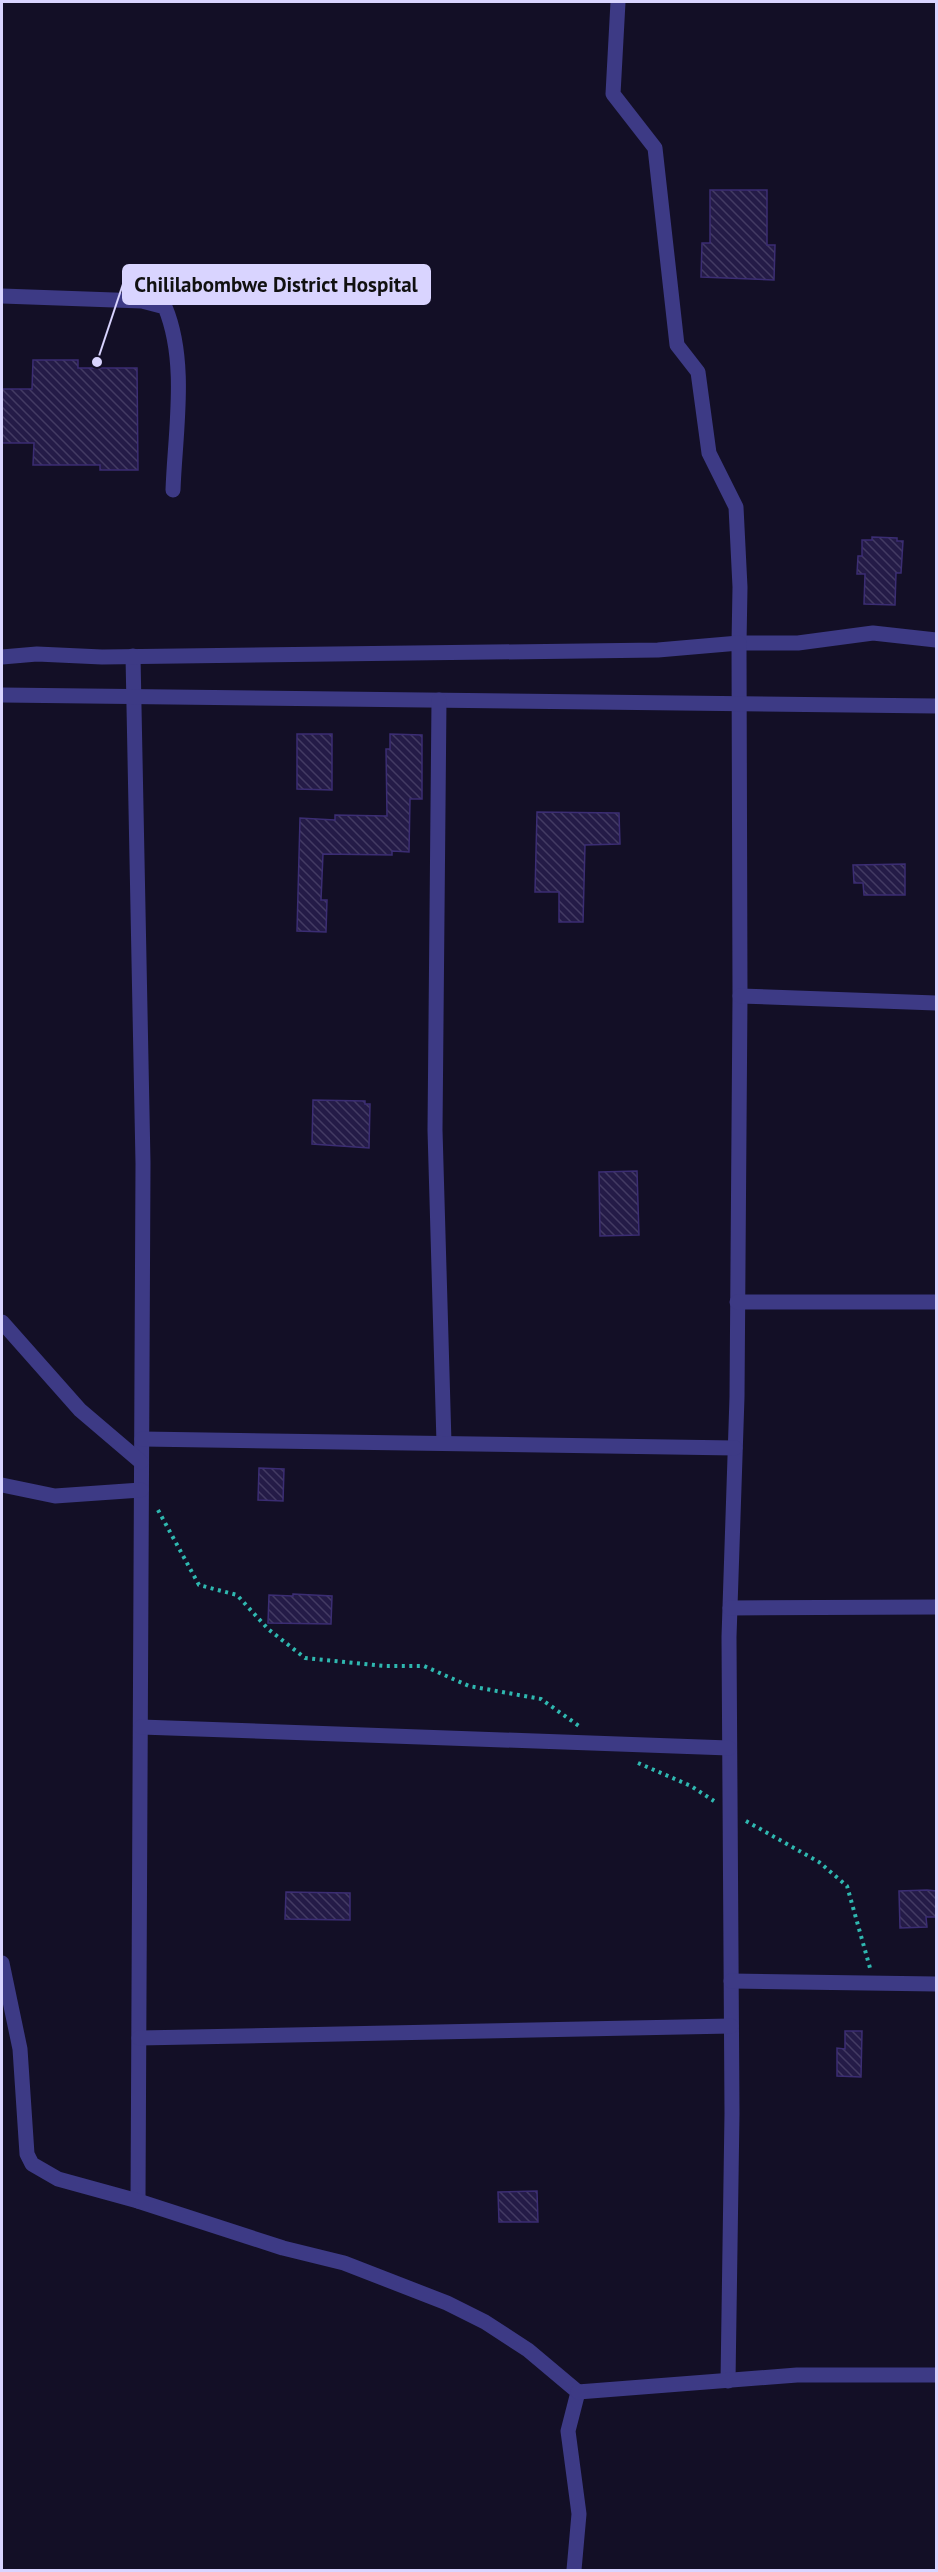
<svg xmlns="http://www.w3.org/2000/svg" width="938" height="2572" font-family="'PT Sans',sans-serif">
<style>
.building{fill:url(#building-back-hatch);stroke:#3b2d73;stroke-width:1.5}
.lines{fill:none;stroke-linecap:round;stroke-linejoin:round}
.path{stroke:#2fb8b0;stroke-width:4;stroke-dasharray:3 4.5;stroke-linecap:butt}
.minor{stroke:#3d3a85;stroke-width:15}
.leader{fill:none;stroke:#d9d4ff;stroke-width:2}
.callout-dot{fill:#d9d4ff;stroke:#130f26;stroke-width:2}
.callout{fill:#d9d4ff;stroke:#d9d4ff;stroke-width:2}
.callout-label{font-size:21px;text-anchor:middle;font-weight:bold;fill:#111}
</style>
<defs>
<pattern id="building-back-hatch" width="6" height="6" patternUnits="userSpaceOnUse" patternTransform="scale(1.5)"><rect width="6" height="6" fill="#241b47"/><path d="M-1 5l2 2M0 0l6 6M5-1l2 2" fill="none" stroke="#433b63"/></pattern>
</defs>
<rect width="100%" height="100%" fill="#130f26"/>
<g class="building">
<path d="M710 190H767V245H775L774 280 701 277 702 243H710Z"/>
<path d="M33 360H78V368H137L138 470H100V465H33L34 443H2V389H32Z"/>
<path d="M872 537 897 538V541H903L901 573H896L895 605 864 604 865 574H857L858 556H862V540H872Z"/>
<path d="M297 734H332V790L297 789Z"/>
<path d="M390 734 422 735V799H410L409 852 392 851V855L323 854 321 900H327L326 932 297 931 300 818 335 820V815L387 816 386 749H390Z"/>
<path d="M537 812 619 813 620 844 585 845 583 922H559V892H535Z"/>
<path d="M905 864V895H864L863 883H854L853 865Z"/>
<path d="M313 1100 365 1101V1104H370L369 1148 312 1144Z"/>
<path d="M637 1171 639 1235 600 1236 599 1172Z"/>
<path d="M259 1468 284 1469 283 1501 258 1500Z"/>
<path d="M293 1594 332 1596 331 1624 268 1623 269 1595 293 1596Z"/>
<path d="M927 1890 936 1891V1917H926L927 1927 900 1928 899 1891Z"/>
<path d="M286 1892 350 1893V1920L285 1919Z"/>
<path d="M845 2031H862L861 2077 837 2076V2048L845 2049Z"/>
<path d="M537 2191 538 2222H499L498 2192Z"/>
</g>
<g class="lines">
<g class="path">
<path d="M158 1510 199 1585 237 1595 268 1629 305 1658 384 1666H424L469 1686 541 1699 579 1726"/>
<path d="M638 1763 691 1786 714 1801"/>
<path d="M746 1821 819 1862 847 1886 870 1968"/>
</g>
<g class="minor">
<path d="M618 2 613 94 655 148 677 345 698 372 709 453 736 507 740 587 739 643H798L873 633 936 640"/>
<path d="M2 296 142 301 165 307C188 362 175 432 173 490"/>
<path d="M133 656 143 1163 138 2201"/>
<path d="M2 657 37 654 102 657 658 650 739 643 740 996 737 1397 729 1637 732 2113 728 2381"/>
<path d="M2 695 936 706"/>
<path d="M439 700 435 1130 444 1443"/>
<path d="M740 996 936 1003"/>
<path d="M737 1302H936"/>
<path d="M2 1322 80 1410 141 1462"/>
<path d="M142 1439 735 1448"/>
<path d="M2 1485 55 1496 141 1490"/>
<path d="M730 1608 936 1607"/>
<path d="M141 1727 729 1748"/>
<path d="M2 1963 20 2049 27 2154 32 2164 58 2179 138 2201 283 2248 344 2263 447 2303 485 2322 528 2350 578 2392 568 2431 579 2514 574 2570"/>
<path d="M731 1981 936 1984"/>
<path d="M139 2038 731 2026"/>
<path d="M578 2392 797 2375H936"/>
</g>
</g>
<path class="leader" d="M97 362L123 284"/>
<circle class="callout-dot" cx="97" cy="362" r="6"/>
<rect class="callout" x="123" y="265" width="307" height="39" rx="6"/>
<g class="callout-label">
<text x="276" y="292">Chililabombwe District Hospital</text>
</g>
<rect width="938" height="2572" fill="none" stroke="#d9d4ff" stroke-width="6"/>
</svg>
